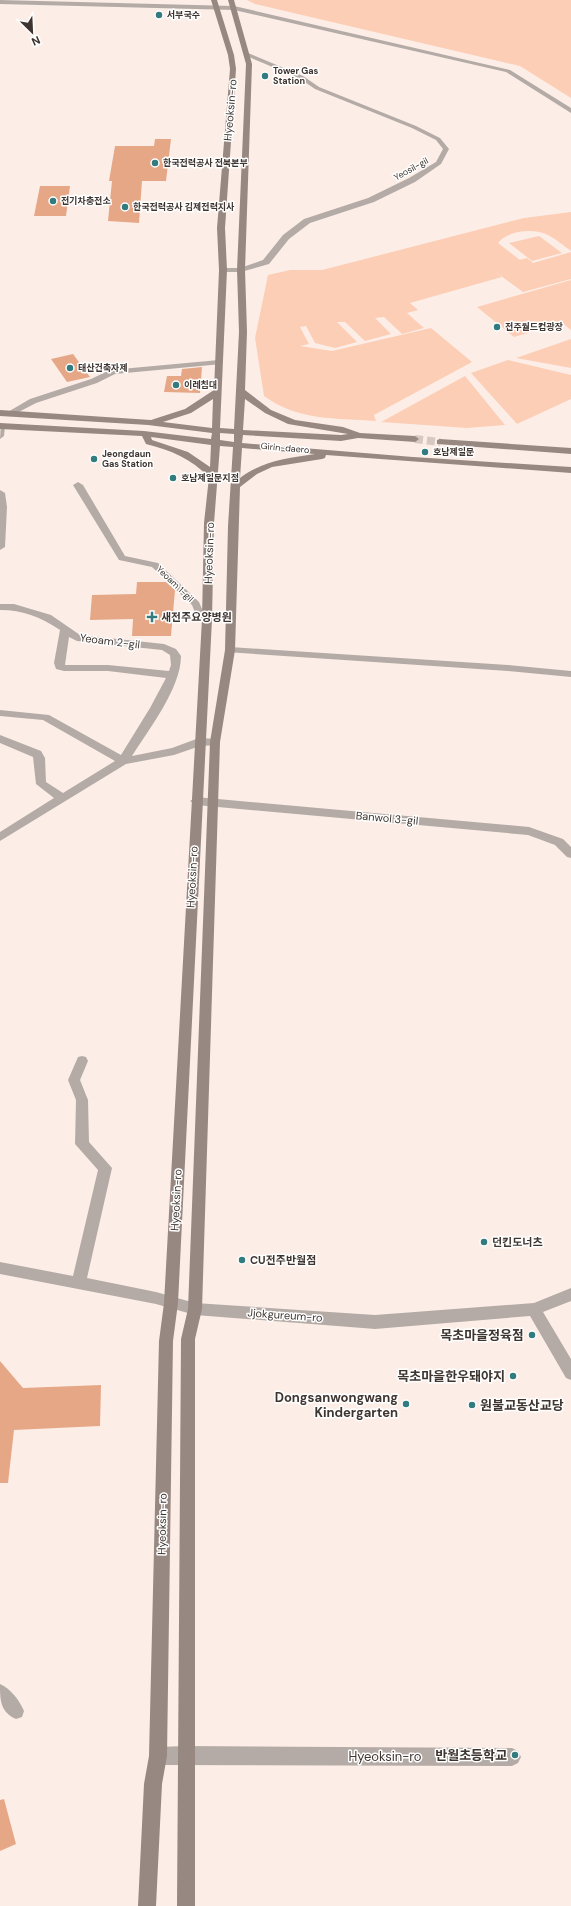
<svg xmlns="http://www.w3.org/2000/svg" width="571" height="1906" font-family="'DM Sans','Noto Sans KR',sans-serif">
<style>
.green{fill:#fdceb6}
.building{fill:#e6a787}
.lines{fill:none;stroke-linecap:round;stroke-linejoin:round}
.secondary-tunnel{stroke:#d6c9c3;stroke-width:8;stroke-dasharray:8 4;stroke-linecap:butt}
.street{fill:#b5aba6;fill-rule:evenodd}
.secondary{fill:#978982;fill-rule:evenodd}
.poi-dot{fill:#327b7e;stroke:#fff;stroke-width:1.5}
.labels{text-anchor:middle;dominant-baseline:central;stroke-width:3;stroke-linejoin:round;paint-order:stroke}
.far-poi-label{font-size:9px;font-weight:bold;fill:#3e3531;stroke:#fff;text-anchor:start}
.far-street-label{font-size:9px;fill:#3e3531;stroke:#fff}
.street-label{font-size:11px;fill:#3e3531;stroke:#fff}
.poi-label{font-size:11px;font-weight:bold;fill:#3e3531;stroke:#fff;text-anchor:start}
.near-poi-label{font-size:13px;font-weight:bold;fill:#3e3531;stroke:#fff;text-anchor:end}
.near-street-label{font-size:13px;fill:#3e3531;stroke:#fff}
</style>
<rect width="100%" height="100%" fill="#fceee7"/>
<g class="green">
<path d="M247 0H571V98L520 66 255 4Z"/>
<path d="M571 212V251C564 246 556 239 548 235 534 228 508 230 498 243L520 260 501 265 527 258 533 263 571 252V279L523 292 493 270 502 277 410 303 418 310 407 313 424 328 402 334 384 317 375 318 391 334 365 341 345 322H337L357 342 335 348 315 343 306 326 300 327 309 344 300 346 332 351 431 328 472 362 374 415 376 421C335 418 298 421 264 396L255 338 268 275 290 270H322L524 218Z"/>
<path d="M539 236 562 253 532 261 509 243Z"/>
<path d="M571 280V330L562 323 514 337 477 307Z"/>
<path d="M571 339V368L516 358Z"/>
<path d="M508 360 571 375V399L517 424 471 373Z"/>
<path d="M465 376 505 425 467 428 381 422Z"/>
</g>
<g class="building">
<path d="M155 139H171L166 181H142L139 223 108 221 112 181H109L115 146H154Z"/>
<path d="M40 186H70L66 216H34Z"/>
<path d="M73 354 90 377 67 382 51 359Z"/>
<path d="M202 367 200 393 164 392 167 376H181L182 369Z"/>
<path d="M137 582H166L175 590 171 636H132L133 619 90 620 92 595 136 594Z"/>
<path d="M0 1361 23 1388 101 1385 100 1426 14 1430 8 1483H0Z"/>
<path d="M4 1799 16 1844 0 1851V1800Z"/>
</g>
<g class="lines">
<path class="secondary-tunnel" d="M415 439 440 442"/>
<g class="street">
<path d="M0 0 234 6 510 70 571 108V113L506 72 234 10 0 4Z"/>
<path d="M244 53H248L303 76 319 87 416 126 440 138 449 149 441 164 415 182 374 202 310 223 289 239 269 264 241 272H220V268H240L263 260 283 235 304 219 368 198 409 178 436 162 443 149 436 140 412 128 315 89 299 78 244 55Z"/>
<path d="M219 360 223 362 222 364 115 374 97 383 36 403 13 415H7L6 413 30 399 91 379 110 370Z"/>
<path d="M1 423 5 426 4 436 0 439Z"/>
<path d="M78 482 83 485 125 556 158 563 199 602 205 616 210 617 212 619 210 621 199 622 192 605 152 567 119 560 73 485Z"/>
<path d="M0 490 5 493 7 507 5 547 0 550Z"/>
<path d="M0 604H14L51 615 80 635 164 644 176 649 181 656C181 688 149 729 132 756L172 748 199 738 219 739 220 742 219 745 200 746 174 755 126 764 0 841V832L54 798 36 784 33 757 0 743V735L41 751 45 758 46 782 63 793 115 761 43 720 0 716V710L49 715 121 755 150 708 166 678 108 671H64L56 669 54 663 60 630C41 617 23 610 0 610ZM69 637 77 641 162 650 170 655 171 665 169 671 108 665H65Z"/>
<path d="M230 647 508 665 571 671V677L508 671 226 652 225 650 226 648Z"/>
<path d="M196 797 529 827 563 839 571 847V858L567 857 555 845 528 835 196 805 190 801Z"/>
<path d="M82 1056 86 1057 88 1061 80 1080 88 1100 89 1142 112 1168 87 1278 156 1292 195 1303 375 1315 534 1303 571 1288V1301L543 1312 571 1359V1380L566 1378 530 1316 375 1329 195 1315 156 1304 0 1274V1262L73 1276 98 1170 75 1144 76 1100 68 1080 78 1057Z"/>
<path d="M0 1684C10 1688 20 1701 24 1711L22 1717 16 1719C0 1712 0 1700 0 1684Z"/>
<path d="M185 1746 512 1748 518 1751 521 1757 518 1763 512 1766 158 1765 152 1762 149 1756 152 1750 158 1747Z"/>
</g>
<g class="secondary">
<path d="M211 0H217L234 55 236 69 225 228 227 270 220 428 234 429 239 332 237 270 246 64 228 0H234L252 64 245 270 247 332 245 390 271 410 295 420 343 427 360 433 415 436 419 439 415 442 358 438 341 441 243 435 242 443 413 457 571 467V473L326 455 325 458 322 459 272 467 257 474 240 487 235 650 220 742 202 1309 195 1339V1906H177L181 1339 188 1309 210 742 225 650 228 526 233 447 220 446 214 523 212 619 178 1303 173 1341 167 1756 162 1784 156 1906H138L144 1784 149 1756 159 1341 164 1303 202 619 204 523 209 477C191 459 171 450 146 444L142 436 0 429V423L144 431 211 439 212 433 148 425 0 416V410L151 420 185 409 214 390 219 270 217 228 230 69 228 55ZM213 399 212 428 163 422 191 413ZM245 399 265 413 288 424 348 434 341 435 243 430ZM220 433 234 434V442L220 440ZM151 437 211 445 210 467 188 452 152 440ZM242 448 315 454C287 458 263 461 240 478Z"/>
<path d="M440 439 571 448V454L437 444V440Z"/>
</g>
</g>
<g class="poi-dot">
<circle cx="159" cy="15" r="4"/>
<circle cx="265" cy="76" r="4"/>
<circle cx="155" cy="163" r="4"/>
<circle cx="53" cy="201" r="4"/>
<circle cx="125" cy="207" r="4"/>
<circle cx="497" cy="327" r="4"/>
<circle cx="70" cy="368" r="4"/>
<circle cx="176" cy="385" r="4"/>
<circle cx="425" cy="452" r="4"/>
<circle cx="94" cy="459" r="4"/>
<circle cx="173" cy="478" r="4"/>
<path d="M150 611h4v4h4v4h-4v4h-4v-4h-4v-4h4z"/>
<circle cx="484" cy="1242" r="4"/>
<circle cx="242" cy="1260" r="4"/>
<circle cx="532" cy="1335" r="4"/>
<circle cx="513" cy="1376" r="4"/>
<circle cx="406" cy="1404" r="4"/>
<circle cx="472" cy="1405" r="4"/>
<circle cx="515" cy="1755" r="4"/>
</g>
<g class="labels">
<g class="far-poi-label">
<text x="167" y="15">서부국수</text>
<text x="273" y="71">Tower Gas<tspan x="273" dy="10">Station</tspan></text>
<text x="163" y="163">한국전력공사 전북본부</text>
<text x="61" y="201">전기차충전소</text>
<text x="133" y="207">한국전력공사 김제전력지사</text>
<text x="505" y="327">전주월드컵광장</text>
<text x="78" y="368">태산건축자제</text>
<text x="184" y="385">이레침대</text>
<text x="433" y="452">호남제일문</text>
<text x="102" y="454">Jeongdaun<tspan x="102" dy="10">Gas Station</tspan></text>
<text x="181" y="478">호남제일문지점</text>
</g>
<g class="far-street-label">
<text transform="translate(411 169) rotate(-29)">Yeosil-gil</text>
<text transform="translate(285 448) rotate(5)">Girin-daero</text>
<text transform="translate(175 584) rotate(44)">Yeoam 1-gil</text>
</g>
<g class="street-label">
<text transform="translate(230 110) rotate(-85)">Hyeoksin-ro</text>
<text transform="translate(209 553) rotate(-88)">Hyeoksin-ro</text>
<text transform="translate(110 641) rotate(7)">Yeoam 2-gil</text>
<text transform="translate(387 818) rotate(5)">Banwol 3-gil</text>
<text transform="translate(192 877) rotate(-87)">Hyeoksin-ro</text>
<text transform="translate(176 1200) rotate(-87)">Hyeoksin-ro</text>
<text transform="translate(285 1315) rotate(4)">Jjokgureum-ro</text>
<text transform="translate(162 1524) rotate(-89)">Hyeoksin-ro</text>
</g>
<g class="poi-label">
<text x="161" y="617">새전주요양병원</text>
<text x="492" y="1242">던킨도너츠</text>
<text x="250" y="1260">CU전주반월점</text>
</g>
<g class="near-poi-label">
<text x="524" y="1335">목초마을정육점</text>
<text x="505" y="1376">목초마을한우돼야지</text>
<text x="398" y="1397">Dongsanwongwang<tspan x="398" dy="15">Kindergarten</tspan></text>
<text x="480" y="1405" text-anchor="start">원불교동산교당</text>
<text x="507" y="1755">반월초등학교</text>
</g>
<g class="near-street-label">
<text x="385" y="1756">Hyeoksin-ro</text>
</g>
</g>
<g transform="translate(32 32) rotate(156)" stroke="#ffffff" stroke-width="3" paint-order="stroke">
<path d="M0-3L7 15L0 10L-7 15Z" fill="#3e3531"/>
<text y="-6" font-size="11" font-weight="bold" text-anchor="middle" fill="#3e3531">N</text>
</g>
</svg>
